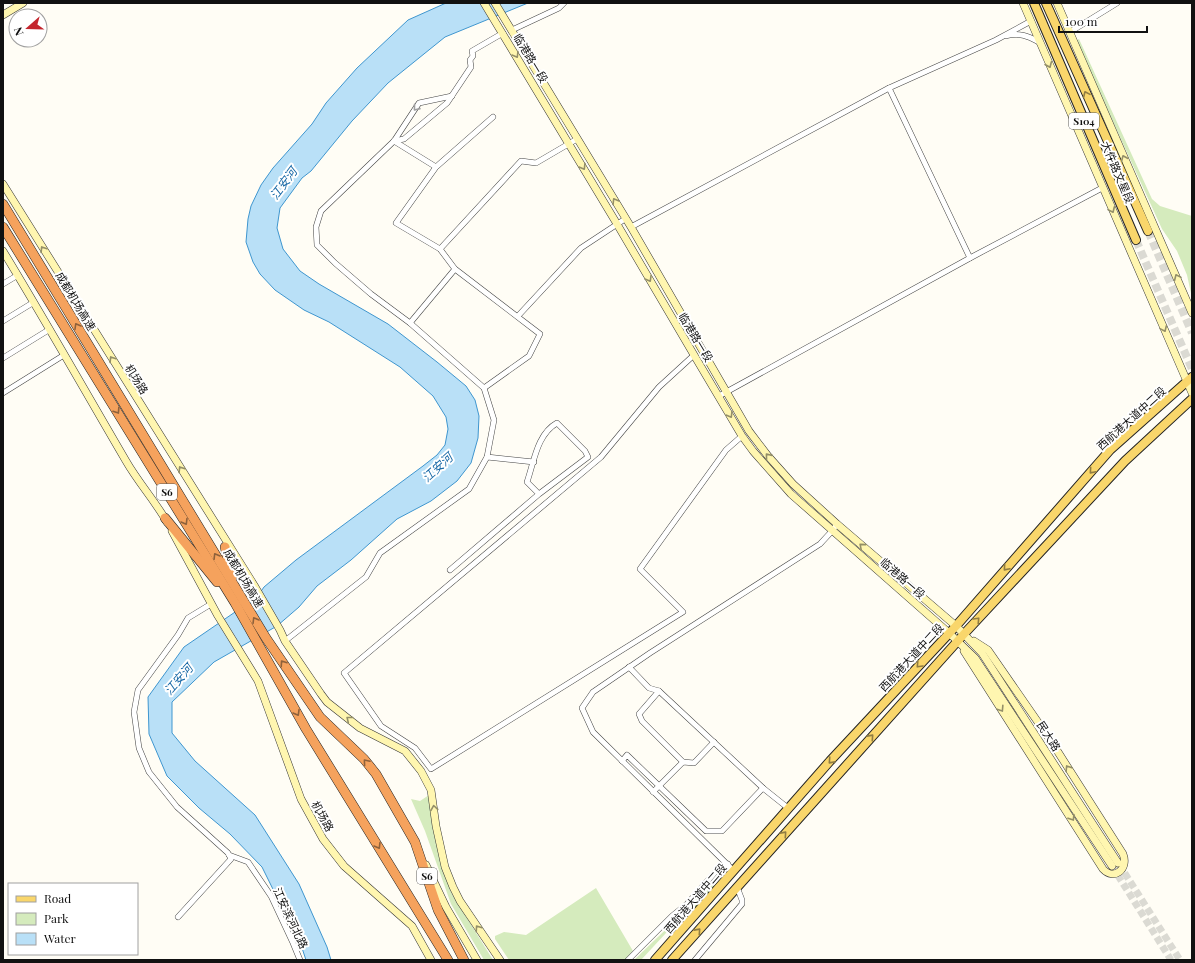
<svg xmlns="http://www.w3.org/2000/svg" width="1195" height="963" font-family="'Playfair Display','Noto Sans SC',serif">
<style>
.green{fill:#d5ebbd}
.water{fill:#b9e0f7;stroke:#3f96cf}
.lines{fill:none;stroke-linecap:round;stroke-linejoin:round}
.secondary-tunnel{stroke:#dbdad3;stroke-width:7;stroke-dasharray:7 3.5;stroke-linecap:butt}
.primary-tunnel{stroke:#dbdad3;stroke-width:8;stroke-dasharray:8 4;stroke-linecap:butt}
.street-casing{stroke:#444;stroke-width:6}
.secondary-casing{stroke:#333;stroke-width:8}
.primary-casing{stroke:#222;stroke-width:10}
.highway-casing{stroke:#222;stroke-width:10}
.street{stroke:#fff;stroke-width:5}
.secondary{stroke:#fff6b0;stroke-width:7}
.primary{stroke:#f9d66b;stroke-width:8}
.highway{stroke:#f5a25d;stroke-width:9}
.oneway{stroke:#948f68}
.oneway2{stroke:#917d42}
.oneway3{stroke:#a0a0a0}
.oneway4{stroke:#8e613b}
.labels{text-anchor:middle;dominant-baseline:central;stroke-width:4;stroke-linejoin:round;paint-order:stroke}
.shield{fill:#fff;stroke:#585858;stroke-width:1}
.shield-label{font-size:10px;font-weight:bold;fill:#111}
.street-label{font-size:11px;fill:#111;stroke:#fff}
.water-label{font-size:12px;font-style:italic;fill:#1768a6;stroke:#fff}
</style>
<rect width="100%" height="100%" fill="#fffdf5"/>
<g class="green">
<path d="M1079 39 1152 199 1160 206 1192 216V298L1187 275 1177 251 1162 229 1076 41Z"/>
<path d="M429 795 443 869 452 894 493 960H484L451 904 425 831 411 799 420 801Z"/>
<path d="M724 870V872C711 888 697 910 678 920L641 960H634L683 913 721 871Z"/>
<path d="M596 888 633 951 625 960H509L495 939V936L504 932 526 935Z"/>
</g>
<path class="water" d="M446 3H528L445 37 388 83 352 121 311 171 302 178 280 208 277 228 283 249 300 271 319 284 388 324 437 362 466 386 475 400 479 416 478 438 471 463 457 481 431 501 397 519 351 560 317 586 299 607 277 626 214 662 172 702V733L195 761 255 815 299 884 327 947 331 960H306L302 948 262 867 230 834 199 808 167 776 149 734 148 697 184 647 257 597 264 587 296 560 423 466 437 455 445 445 448 429 446 417 433 396 400 367 329 322 304 310 275 290 260 274 253 262 246 242 248 219 251 206 261 185 273 168 312 124 326 103 357 68 408 20Z"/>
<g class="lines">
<g class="secondary-tunnel">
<path d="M1119 864 1180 960"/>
<path d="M1112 866 1171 960"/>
</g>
<g class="primary-tunnel">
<path d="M1148 231 1192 333"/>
<path d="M1136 240 1192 369"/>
</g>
<defs>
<g id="street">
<path d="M512 30 559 8 564 3"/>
<path d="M1070 32 1117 3"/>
<path d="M1006 36C1018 32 1028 36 1039 42"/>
<path d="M889 88 970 258"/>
<path d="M394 141 404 139 447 103 471 67 470 60 473 56 472 51 503 33"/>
<path d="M394 141 436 167"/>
<path d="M631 227 889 88 996 40 1031 21"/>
<path d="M440 249 521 161 536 163 577 139"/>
<path d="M3 284 18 275"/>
<path d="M518 316 581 248 625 219"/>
<path d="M3 321 34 302"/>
<path d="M410 323 455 269"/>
<path d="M694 355 659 387 601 457 344 673 381 726 415 748 431 769 683 612 640 569 726 450 742 436"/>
<path d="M3 358 50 329"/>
<path d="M484 388 529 356 540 334 455 269 440 249 396 223 436 167 493 117"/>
<path d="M3 393 64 355"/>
<path d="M719 396 970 258 1102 188"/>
<path d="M487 457 534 462"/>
<path d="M450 570 539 494 527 482C534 462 537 434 557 423L585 451 588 457 539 494"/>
<path d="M285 641 366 577 380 553 469 489 487 457 494 420 484 388 410 323 371 294 335 263 317 245 316 227 321 211 394 141 419 103 452 96"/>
<path d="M629 667 649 688 659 691 763 788 788 808"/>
<path d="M659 691 639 714 642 721 683 762"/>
<path d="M622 761 627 755 706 831H722L763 788"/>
<path d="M653 792 683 762 694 763 714 742"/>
<path d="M229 855 248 862 271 896 293 943 300 960"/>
<path d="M734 871 593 732 582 708 593 692 650 653 820 544 832 531 837 524"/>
<path d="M178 917 231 859 228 853 177 807 149 772 139 748 134 712 138 690 178 635 188 618 211 604"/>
<path d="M628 960 672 916 687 904 718 869 728 864"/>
<path d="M695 960 742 904V900L737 887"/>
</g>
<g id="secondary">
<path d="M484 3 617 224 694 355 742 436 753 451 791 494 949 633 975 658 1112 866"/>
<path d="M495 3 631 227 749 431 768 456 793 484 837 524 956 626 982 653 1118 863"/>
<path d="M1023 3 1192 393"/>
<path d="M1057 3 1192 313"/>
<path d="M3 15 23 3"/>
<path d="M3 184 254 585 280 630 285 641 321 694 327 702 360 728 405 751 421 771 431 790 436 826 445 867 453 887 460 901 500 960"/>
<path d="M3 251C45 320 85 391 126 461 138 482 155 501 167 522"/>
<path d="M172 531 218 616 258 681 301 799 323 839 344 866 412 926 431 960"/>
<path d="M964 651 1103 869C1114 881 1129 869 1123 854L1051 741 988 650 974 641"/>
<path d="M426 865 446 907 477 960"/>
</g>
<g id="primary">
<path d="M1034 3 1136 240"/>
<path d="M1046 3 1148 231"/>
<path d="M655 960 830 761 956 626 1110 450 1192 377"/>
<path d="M672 960 964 634 1125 461 1192 399"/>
</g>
<g id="highway">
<path d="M3 204 266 638 320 717 364 759 376 774 415 842 438 910 464 960"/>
<path d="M3 227 235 603 306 729 448 960"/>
<path d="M165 518 217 582"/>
<path d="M225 547 232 578"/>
</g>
</defs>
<use href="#street" class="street-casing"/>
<use href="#secondary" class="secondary-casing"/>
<use href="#primary" class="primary-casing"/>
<use href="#highway" class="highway-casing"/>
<use href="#street" class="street"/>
<use href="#secondary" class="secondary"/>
<use href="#primary" class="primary"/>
<use href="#highway" class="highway"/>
</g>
<defs><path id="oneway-chevron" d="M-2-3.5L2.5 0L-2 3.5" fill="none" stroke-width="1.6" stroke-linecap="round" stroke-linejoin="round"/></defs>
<g class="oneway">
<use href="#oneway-chevron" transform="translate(516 55) rotate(59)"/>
<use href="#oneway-chevron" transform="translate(1049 65) rotate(67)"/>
<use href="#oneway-chevron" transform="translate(1124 158) rotate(-113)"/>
<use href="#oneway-chevron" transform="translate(583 167) rotate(59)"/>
<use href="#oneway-chevron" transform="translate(615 201) rotate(-121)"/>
<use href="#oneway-chevron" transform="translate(1112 210) rotate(66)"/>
<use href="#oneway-chevron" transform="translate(43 249) rotate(-122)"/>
<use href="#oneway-chevron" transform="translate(1177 277) rotate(-114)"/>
<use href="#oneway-chevron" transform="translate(649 279) rotate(60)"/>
<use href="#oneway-chevron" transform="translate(1164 329) rotate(66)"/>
<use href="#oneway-chevron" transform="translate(112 359) rotate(-122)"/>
<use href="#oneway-chevron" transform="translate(730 415) rotate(59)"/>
<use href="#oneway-chevron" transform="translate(768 456) rotate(-129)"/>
<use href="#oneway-chevron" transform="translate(181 469) rotate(-122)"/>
<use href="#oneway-chevron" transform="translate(862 546) rotate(-139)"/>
<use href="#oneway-chevron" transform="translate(1001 709) rotate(57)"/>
<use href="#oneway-chevron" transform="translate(349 719) rotate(-141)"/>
<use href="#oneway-chevron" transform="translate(1068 768) rotate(-122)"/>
<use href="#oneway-chevron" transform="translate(434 808) rotate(-99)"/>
<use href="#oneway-chevron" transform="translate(1072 818) rotate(58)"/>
<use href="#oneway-chevron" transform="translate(478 928) rotate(-124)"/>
</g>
<g class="oneway2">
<use href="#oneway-chevron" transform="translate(1086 94) rotate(-114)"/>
<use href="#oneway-chevron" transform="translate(1092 471) rotate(131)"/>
<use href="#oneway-chevron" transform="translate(1006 568) rotate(131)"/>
<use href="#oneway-chevron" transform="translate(977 620) rotate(-47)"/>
<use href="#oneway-chevron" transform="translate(919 665) rotate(133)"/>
<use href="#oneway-chevron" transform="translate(871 737) rotate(-48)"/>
<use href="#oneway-chevron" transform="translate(831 761) rotate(132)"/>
<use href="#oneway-chevron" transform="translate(784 834) rotate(-48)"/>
<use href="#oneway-chevron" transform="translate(698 931) rotate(-48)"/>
</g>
<use class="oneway3" href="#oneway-chevron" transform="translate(416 108) rotate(129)"/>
<g class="oneway4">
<use href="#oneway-chevron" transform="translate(77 326) rotate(-120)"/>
<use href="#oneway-chevron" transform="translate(117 411) rotate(57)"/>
<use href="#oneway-chevron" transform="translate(185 522) rotate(59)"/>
<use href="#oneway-chevron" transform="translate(216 556) rotate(-121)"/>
<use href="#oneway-chevron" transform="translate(255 620) rotate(-121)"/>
<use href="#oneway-chevron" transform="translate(283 663) rotate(-124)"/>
<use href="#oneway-chevron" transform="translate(297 713) rotate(60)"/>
<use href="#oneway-chevron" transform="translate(366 762) rotate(-130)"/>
<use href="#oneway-chevron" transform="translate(378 846) rotate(59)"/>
</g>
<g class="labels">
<g class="shield">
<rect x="1069" y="113" width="30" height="16" rx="3"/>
<rect x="157" y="484" width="20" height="16" rx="3"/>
<rect x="417" y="868" width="20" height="16" rx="3"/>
</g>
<g class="shield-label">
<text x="1084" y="121">S104</text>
<text x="167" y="492">S6</text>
<text x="427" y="876">S6</text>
</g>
<g class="street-label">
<text transform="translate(531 58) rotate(59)">临港路一段</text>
<text transform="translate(1118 172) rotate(67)">大件路文星段</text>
<text transform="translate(76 301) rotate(59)">成都机场高速</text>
<text transform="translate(696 337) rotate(59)">临港路一段</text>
<text transform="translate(137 379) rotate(58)">机场路</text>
<text transform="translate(1131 418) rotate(-42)">西航港大道中二段</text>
<text transform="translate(244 578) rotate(59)">成都机场高速</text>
<text transform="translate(903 578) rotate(41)">临港路一段</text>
<text transform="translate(911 657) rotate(-47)">西航港大道中二段</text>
<text transform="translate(1049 736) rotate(57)">民大路</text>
<text transform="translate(323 816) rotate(61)">机场路</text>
<text transform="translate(695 898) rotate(-49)">西航港大道中二段</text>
<text transform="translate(291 918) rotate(65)">江安滨河北路</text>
</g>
<g class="water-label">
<text transform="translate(283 183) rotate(-53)">江安河</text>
<text transform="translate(437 467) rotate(-42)">江安河</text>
<text transform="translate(178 679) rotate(-49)">江安河</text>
</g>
</g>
<rect width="1195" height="963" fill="none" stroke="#111111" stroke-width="8"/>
<rect x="8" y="883" width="130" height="72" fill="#ffffff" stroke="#a0a0a0"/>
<rect x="16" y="896" width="20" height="6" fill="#f9d66b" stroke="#a0a0a0"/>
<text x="44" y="903" font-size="12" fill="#111111">Road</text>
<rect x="16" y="913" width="20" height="12" fill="#d5ebbd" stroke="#a0a0a0"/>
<text x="44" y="923" font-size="12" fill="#111111">Park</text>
<rect x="16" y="933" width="20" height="12" fill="#b9e0f7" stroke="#a0a0a0"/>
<text x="44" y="943" font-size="12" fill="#111111">Water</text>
<g transform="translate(28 28) rotate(250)"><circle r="19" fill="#ffffff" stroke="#a0a0a0"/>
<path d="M0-3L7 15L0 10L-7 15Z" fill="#c4262e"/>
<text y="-6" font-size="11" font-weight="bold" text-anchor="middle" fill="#111111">N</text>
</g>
<path d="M1059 26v6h88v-6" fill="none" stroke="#111111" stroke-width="2"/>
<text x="1065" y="26" font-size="12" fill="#111111" stroke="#ffffff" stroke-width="3" paint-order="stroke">100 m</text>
</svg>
